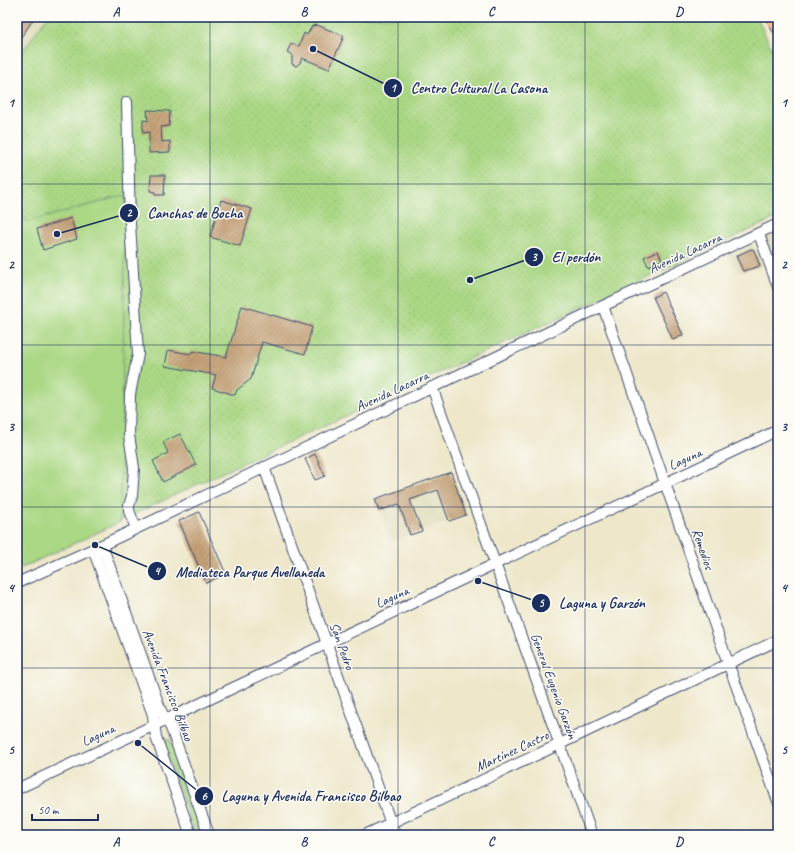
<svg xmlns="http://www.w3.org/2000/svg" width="795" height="852" font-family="Caveat,sans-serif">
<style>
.built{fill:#dfddbb}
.green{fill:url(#green-dots);stroke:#638472}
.pitch{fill:#abd885;stroke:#638472}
.building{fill:url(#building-hatch)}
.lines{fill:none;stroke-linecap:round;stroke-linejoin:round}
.minor-casing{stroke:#3b4b6e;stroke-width:12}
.major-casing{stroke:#3b4b6e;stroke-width:15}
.minor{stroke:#fff;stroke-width:10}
.major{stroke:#fabb8b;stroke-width:13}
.grid{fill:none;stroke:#1b2f5e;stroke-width:1;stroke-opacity:0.55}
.labels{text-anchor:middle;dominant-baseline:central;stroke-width:3;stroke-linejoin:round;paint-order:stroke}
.street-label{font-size:14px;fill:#1b2f5e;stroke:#fdfcf7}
.leader{fill:none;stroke:#1b2f5e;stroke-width:1.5}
.callout-dot{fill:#1b2f5e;stroke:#fdfcf7;stroke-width:1.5}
.mark-label{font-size:12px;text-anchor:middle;font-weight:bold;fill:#fff}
.callout-label{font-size:15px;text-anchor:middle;font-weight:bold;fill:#1b2f5e;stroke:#fdfcf7;stroke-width:3;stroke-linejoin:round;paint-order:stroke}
.neatline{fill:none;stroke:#1b2f5e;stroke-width:1.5}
.grid-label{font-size:13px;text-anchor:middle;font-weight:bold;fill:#1b2f5e}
</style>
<defs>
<pattern id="green-dots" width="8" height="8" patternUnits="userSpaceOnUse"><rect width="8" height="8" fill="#abd885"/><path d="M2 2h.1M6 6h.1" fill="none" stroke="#93ba75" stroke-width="1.8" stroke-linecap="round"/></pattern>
<pattern id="building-hatch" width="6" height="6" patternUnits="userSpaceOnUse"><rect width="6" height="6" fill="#c6a278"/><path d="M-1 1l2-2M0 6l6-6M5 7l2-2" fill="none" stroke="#a08466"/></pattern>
</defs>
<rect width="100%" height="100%" fill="#fdfcf7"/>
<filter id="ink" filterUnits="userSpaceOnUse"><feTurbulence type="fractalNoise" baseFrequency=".025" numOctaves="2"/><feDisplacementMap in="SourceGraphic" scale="8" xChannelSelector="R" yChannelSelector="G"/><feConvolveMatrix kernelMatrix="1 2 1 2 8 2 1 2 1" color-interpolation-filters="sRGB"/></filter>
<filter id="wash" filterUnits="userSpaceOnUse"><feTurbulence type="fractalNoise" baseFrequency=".012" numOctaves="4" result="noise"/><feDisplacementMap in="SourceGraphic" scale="16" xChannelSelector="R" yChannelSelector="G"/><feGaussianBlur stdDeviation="0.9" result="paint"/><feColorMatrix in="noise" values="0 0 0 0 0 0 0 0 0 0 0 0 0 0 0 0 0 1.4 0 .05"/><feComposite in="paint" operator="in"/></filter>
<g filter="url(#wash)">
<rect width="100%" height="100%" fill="#eee7ca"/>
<g class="built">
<path d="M17 17H47L17 59Z"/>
<path d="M778 229V253L770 255 766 239 770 232Z"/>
<path d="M746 244H749L755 247 761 265 737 273 727 253Z"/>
<path d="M451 472 466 515 391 542 375 499Z"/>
</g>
<g class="green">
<path d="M47 17H757L778 62V217L217 475 17 570V59Z"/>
<path d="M166 739 170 740 205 835H195L163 743 164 741Z"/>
</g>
<path class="pitch" d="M126 195 120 522 17 570V203L27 222Z"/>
<g id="blocks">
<g class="building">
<path d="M17 17H35L17 43Z"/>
<path d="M317 25 344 36 329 69 302 58 300 63 296 66 292 64V54L287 52 291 44 299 46 304 33 307 35 312 26Z"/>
<path d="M147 110 170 111 169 126 161 127 162 142 170 141V152L149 153V132L143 133V120L148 121Z"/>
<path d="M151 175H165L164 195H155V192L150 191Z"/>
<path d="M221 200 252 209 240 246 210 237Z"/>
<path d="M71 218 77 239 43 250 37 229Z"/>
<path d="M751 249 754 250 760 266 743 271 736 256Z"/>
<path d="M658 251 662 260 648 266 644 257Z"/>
<path d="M663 292 683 335 673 340 653 297Z"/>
<path d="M242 306 312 327 305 354 262 342 251 379 237 390 235 395 212 388 216 375 165 366 168 350 191 354 192 351 226 357Z"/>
<path d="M180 434 196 465 163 482 153 461 168 453 163 442Z"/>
<path d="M315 454 325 476 315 480 305 459Z"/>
<path d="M451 472 466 515 449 521 438 490 410 500 422 531 410 535 399 504 379 511 375 499Z"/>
<path d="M199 512 226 574 206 583 179 521Z"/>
</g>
</g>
</g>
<g filter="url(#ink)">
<use href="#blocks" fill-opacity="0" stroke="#3b4b6e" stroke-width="1"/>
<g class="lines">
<defs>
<g id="minor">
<path d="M127 102 130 223 138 354 130 394 129 435 134 468 132 496 129 506V511L136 528"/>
<path d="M759 234 778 287"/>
<path d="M603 306 728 663 778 801"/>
<path d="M432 387 592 835"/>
<path d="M264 467 395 835"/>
<path d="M102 545 161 711 171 728 209 835"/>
<path d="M93 549 153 715 156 737 191 835"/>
<path d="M17 583 102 545 603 306 778 224"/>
<path d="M17 789 176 715 778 430"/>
<path d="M365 835 560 744 778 640"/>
</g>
<path id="major" d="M773 17 778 27"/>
</defs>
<use href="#minor" class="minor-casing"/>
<use href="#major" class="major-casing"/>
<use href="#minor" class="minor"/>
<use href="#major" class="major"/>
</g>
</g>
<path class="grid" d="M210 17V835M398 17V835M585 17V835M17 184H778M17 345H778M17 507H778M17 668H778"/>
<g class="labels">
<g class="street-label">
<text transform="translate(685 253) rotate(-25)">Avenida Lacarra</text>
<text transform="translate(392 391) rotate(-25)">Avenida Lacarra</text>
<text transform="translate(685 459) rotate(-25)">Laguna</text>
<text transform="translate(703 549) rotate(71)">Remedios</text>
<text transform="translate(392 597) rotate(-25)">Laguna</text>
<text transform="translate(342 646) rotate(70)">San Pedro</text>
<text transform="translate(168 685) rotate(69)">Avenida Francisco Bilbao</text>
<text transform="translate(554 686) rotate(70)">General Eugenio Garzón</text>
<text transform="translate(98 735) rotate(-25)">Laguna</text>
<text transform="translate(512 751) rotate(-25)">Martínez Castro</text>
</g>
</g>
<path class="leader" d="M313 49L393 88M57 234L129 213M470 280L534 257M95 545L157 571M478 581L541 603M138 743L204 796"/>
<g class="callout-dot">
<circle cx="313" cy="49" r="4"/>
<circle cx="57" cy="234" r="4"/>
<circle cx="470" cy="280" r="4"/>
<circle cx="95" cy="545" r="4"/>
<circle cx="478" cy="581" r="4"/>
<circle cx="138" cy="743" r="4"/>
<circle cx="393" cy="88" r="10"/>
<circle cx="129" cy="213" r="10"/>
<circle cx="534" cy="257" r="10"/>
<circle cx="157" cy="571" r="10"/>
<circle cx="541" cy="603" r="10"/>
<circle cx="204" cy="796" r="10"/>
</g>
<g class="mark-label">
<text x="393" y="92">1</text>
<text x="129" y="217">2</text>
<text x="534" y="261">3</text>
<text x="157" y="575">4</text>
<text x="541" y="607">5</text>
<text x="204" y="800">6</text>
</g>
<g class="callout-label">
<text x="479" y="93">Centro Cultural La Casona</text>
<text x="195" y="218">Canchas de Bocha</text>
<text x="576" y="262">El perdón</text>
<text x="250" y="577">Mediateca Parque Avellaneda</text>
<text x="602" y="608">Laguna y Garzón</text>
<text x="311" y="801">Laguna y Avenida Francisco Bilbao</text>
</g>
<rect width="795" height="852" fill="none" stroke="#fdfcf7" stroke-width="44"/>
<path d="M32 814v6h66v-6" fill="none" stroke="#1b2f5e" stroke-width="2"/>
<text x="38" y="814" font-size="12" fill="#1b2f5e" stroke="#fdfcf7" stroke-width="3" paint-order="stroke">50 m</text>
<rect x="22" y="22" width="751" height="808" class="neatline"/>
<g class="grid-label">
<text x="116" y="16">A</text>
<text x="304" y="16">B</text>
<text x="491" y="16">C</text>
<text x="679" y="16">D</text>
<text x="11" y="107">1</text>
<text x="784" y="107">1</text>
<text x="11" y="269">2</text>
<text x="784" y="269">2</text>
<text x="11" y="431">3</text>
<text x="784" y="431">3</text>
<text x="11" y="592">4</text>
<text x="784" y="592">4</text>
<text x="11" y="754">5</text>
<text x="784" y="754">5</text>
<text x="116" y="846">A</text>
<text x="304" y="846">B</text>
<text x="491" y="846">C</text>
<text x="679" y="846">D</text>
</g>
</svg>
